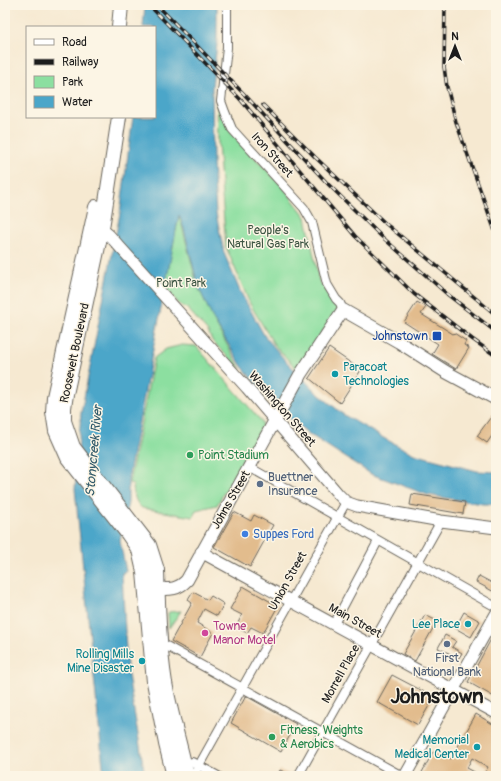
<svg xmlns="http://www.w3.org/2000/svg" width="501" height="781" font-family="Pangolin,sans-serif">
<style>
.green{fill:#8cdfa0;stroke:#547e5e}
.water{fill:#4ba6c9;stroke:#346172}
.building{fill:#e2bc8d}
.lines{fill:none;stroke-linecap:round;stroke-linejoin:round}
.street-casing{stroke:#68645b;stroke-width:10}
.secondary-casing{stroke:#68645b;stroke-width:13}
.primary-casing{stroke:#68645b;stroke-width:14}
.highway-casing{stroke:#68645b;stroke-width:16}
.street{stroke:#fff;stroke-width:8}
.secondary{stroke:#fff;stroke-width:11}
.primary{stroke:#fff;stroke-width:12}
.highway{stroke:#fff;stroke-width:14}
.rail-casing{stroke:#1c1c1c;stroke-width:3.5}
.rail{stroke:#fcf5e5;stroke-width:2;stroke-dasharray:6;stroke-linecap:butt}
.transit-dot{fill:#1a4fb4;stroke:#fcf5e5;stroke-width:1.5}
.culture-dot{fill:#0f9aa8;stroke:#fcf5e5;stroke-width:1.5}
.leisure-dot{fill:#2e9e5b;stroke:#fcf5e5;stroke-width:1.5}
.service-dot{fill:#5c6f8a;stroke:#fcf5e5;stroke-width:1.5}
.shop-dot{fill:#3f7fe0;stroke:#fcf5e5;stroke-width:1.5}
.hotel-dot{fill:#d1479c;stroke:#fcf5e5;stroke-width:1.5}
.labels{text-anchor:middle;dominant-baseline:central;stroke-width:3;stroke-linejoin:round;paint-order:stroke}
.street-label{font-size:12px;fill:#1c1c1c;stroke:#fcf5e5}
.park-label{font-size:12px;fill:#3e5644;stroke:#fcf5e5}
.transit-label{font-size:12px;fill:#164399;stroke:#fcf5e5;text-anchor:end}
.culture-label{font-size:12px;fill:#0d838f;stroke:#fcf5e5;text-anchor:end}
.leisure-label{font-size:12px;fill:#27864d;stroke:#fcf5e5;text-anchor:start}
.service-label{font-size:12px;fill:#4e5e75;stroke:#fcf5e5;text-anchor:start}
.shop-label{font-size:12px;fill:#366cbe;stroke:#fcf5e5;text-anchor:start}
.hotel-label{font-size:12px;fill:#b23c85;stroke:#fcf5e5;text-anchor:start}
.water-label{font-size:13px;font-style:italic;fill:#315a6a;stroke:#fcf5e5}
.town-label{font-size:20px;font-weight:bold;fill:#1c1c1c;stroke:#fcf5e5}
</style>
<rect width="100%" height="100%" fill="#fcf5e5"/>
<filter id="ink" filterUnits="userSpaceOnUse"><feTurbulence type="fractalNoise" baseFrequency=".025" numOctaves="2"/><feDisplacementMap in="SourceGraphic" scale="8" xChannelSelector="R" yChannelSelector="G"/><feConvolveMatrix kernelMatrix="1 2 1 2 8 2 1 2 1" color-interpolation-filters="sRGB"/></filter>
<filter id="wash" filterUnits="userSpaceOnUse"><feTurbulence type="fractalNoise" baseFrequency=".012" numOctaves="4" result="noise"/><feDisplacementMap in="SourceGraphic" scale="16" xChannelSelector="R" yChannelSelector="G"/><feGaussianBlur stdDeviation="0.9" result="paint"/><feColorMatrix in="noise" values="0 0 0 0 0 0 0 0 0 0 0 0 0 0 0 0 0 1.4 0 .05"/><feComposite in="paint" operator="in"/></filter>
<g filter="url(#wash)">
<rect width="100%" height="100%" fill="#f6e9d1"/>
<g class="green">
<path d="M217 101 231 133 282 186 306 217 319 281 340 306 297 369 275 346 250 304 226 247 218 143Z"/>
<path d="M179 214 197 284 214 321 241 370 213 342 208 332 188 309 179 304 165 287Z"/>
<path d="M182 345 196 346 262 422V427L217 505 196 510 193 517 142 508C135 503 133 492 133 484L129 483 154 358 166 349Z"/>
<path d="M181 611 169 628 168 613 169 612Z"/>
</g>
<path class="water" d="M145 5H217V44L212 86 213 163 216 213 224 253 240 291 264 335 284 359 316 392 344 415 387 440 414 454 477 471 496 472V504H483L428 495 371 474 309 434 271 403 241 365 214 321 197 284 198 286 184 229 179 215 128 479V503L120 541 126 571 122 573 127 669 145 776H104L75 489 81 413 120 213 133 117H155V27H143Z"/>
<g id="blocks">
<g class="building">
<path d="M417 302 426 307 421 314 453 334 454 333 466 341 464 345 469 348 456 369 432 354 438 344 404 322Z"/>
<path d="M329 348 361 370 340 403 309 378Z"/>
<path d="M496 410V430L487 443 477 436Z"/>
<path d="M412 494 465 502 463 514 410 505Z"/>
<path d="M234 512 251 521 254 515 273 525 250 567 214 547Z"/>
<path d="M479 576 496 585V593L476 582Z"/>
<path d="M243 586 278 606 263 633 251 627 247 633 236 627 242 615 230 609Z"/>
<path d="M193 592 208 600 211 596 224 604 217 616 204 609 197 623 213 633 200 657 171 641 192 603 188 600Z"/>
<path d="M464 612 480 621 471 637 455 628Z"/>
<path d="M425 615 437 621 415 661 403 654Z"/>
<path d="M496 630V698L468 682Z"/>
<path d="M445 635 456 641 452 647 462 653 459 658 438 648Z"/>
<path d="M392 675 434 697 418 725 377 702Z"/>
<path d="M246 696 296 724 281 752 231 723Z"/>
<path d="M476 714 496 726V776H483L488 767 472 758 467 768 482 776H420L433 752 443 758 444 755 451 759Z"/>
<path d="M280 770 293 776H277Z"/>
</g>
</g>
</g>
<g filter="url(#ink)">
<use href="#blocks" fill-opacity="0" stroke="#68645b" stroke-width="1"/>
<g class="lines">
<defs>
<g id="street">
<path d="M227 5V48L221 101 225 112 232 129 304 208 312 222 327 284 336 299 340 303 343 310"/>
<path d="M249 467 496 607"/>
<path d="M334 624 378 541"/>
<path d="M161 643 402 776"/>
<path d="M181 765 192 762 218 776"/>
<path d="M193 776 346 502"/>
<path d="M298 776 441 521"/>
</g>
<g id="secondary">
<path d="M97 225 109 235 247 388 339 495 346 502 357 506 441 521 496 528"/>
<path d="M201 552 496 713"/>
<path d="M405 776 496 614"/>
</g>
<path id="primary" d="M148 589C164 588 175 593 187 580L300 375 343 310 399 342 446 372 496 399"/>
<g id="highway">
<path d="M119 27 121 5"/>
<path d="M119 117 102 228 66 394 64 408V421L73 447 149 545 157 570C158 607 159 646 165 683 171 715 180 745 187 776"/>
<path d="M96 207 54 397 53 412 56 431 68 458 128 534 139 550 144 572 154 682 166 744 174 776"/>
</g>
</defs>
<use href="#street" class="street-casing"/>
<use href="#secondary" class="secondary-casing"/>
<use href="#primary" class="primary-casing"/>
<use href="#highway" class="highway-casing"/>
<use href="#street" class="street"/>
<use href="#secondary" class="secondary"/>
<use href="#primary" class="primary"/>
<use href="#highway" class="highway"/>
<defs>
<g id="rail">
<path d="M149 5 240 99 355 236 414 294 472 339 496 356"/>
<path d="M157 5 244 94 329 185 381 236 447 294 496 332"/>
<path d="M445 5 444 67 447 87 456 122 496 234"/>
<path d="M263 105 315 157 386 224 496 315"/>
</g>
</defs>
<use href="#rail" class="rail-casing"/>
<use href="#rail" class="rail"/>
</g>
</g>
<rect class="transit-dot" x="432" y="331" width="10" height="10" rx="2"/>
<g class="culture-dot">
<circle cx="335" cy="374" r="4"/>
<circle cx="468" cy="624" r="4"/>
<circle cx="142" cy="661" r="4"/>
<circle cx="477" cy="747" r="4"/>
</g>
<g class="leisure-dot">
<circle cx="190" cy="455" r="4"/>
<circle cx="272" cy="737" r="4"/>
</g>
<g class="service-dot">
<circle cx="260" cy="484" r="4"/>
<circle cx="447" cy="644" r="4"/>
</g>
<circle class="shop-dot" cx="245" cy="534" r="4"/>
<circle class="hotel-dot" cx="205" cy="633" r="4"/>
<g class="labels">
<g class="street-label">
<text transform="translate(272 155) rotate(48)">Iron Street</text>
<text transform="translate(75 353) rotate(-78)">Roosevelt Boulevard</text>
<text transform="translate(282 409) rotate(49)">Washington Street</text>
<text transform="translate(231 500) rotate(-60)">Johns Street</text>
<text transform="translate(288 581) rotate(-61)">Union Street</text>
<text transform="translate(355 621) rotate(29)">Main Street</text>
<text transform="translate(341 674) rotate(-61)">Morrell Place</text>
</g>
<g class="park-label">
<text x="268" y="230">People's<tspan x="268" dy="14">Natural Gas Park</tspan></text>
<text x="181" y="283">Point Park</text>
</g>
<g class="transit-label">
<text x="428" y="336">Johnstown</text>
</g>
<g class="culture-label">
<text x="343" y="367" text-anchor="start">Paracoat<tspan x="343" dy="14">Technologies</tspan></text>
<text x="460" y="624">Lee Place</text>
<text x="134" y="654">Rolling Mills<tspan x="134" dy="14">Mine Disaster</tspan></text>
<text x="469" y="740">Memorial<tspan x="469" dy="14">Medical Center</tspan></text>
</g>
<g class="leisure-label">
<text x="198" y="455">Point Stadium</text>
<text x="280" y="730">Fitness, Weights<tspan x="280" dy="14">&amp; Aerobics</tspan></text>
</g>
<g class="service-label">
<text x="268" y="477">Buettner<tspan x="268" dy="14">Insurance</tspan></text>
<text x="447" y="658" text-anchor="middle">First<tspan x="447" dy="14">National Bank</tspan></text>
</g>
<g class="shop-label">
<text x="253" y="534">Suppes Ford</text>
</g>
<g class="hotel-label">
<text x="213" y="626">Towne<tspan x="213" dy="14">Manor Motel</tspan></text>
</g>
<g class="water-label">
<text transform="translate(94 451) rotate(-85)">Stonycreek River</text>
</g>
<g class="town-label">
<text x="437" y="696">Johnstown</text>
</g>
</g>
<rect width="501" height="781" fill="none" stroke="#fcf5e5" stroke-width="20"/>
<rect x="26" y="26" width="130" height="92" fill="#fcf5e5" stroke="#a29e95"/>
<rect x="34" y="39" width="20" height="6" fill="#ffffff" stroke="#a29e95"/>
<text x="62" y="46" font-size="12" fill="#1c1c1c">Road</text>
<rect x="34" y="59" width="20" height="6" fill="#1c1c1c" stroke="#a29e95"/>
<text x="62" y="66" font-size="12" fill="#1c1c1c">Railway</text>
<rect x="34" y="76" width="20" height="12" fill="#8cdfa0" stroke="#a29e95"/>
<text x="62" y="86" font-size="12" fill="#1c1c1c">Park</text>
<rect x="34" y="96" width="20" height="12" fill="#4ba6c9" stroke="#a29e95"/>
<text x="62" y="106" font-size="12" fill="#1c1c1c">Water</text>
<g transform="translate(455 46)" stroke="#fcf5e5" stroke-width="3" paint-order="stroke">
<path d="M0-3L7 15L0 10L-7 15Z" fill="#1c1c1c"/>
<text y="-6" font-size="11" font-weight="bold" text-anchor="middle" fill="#1c1c1c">N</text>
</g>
</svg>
